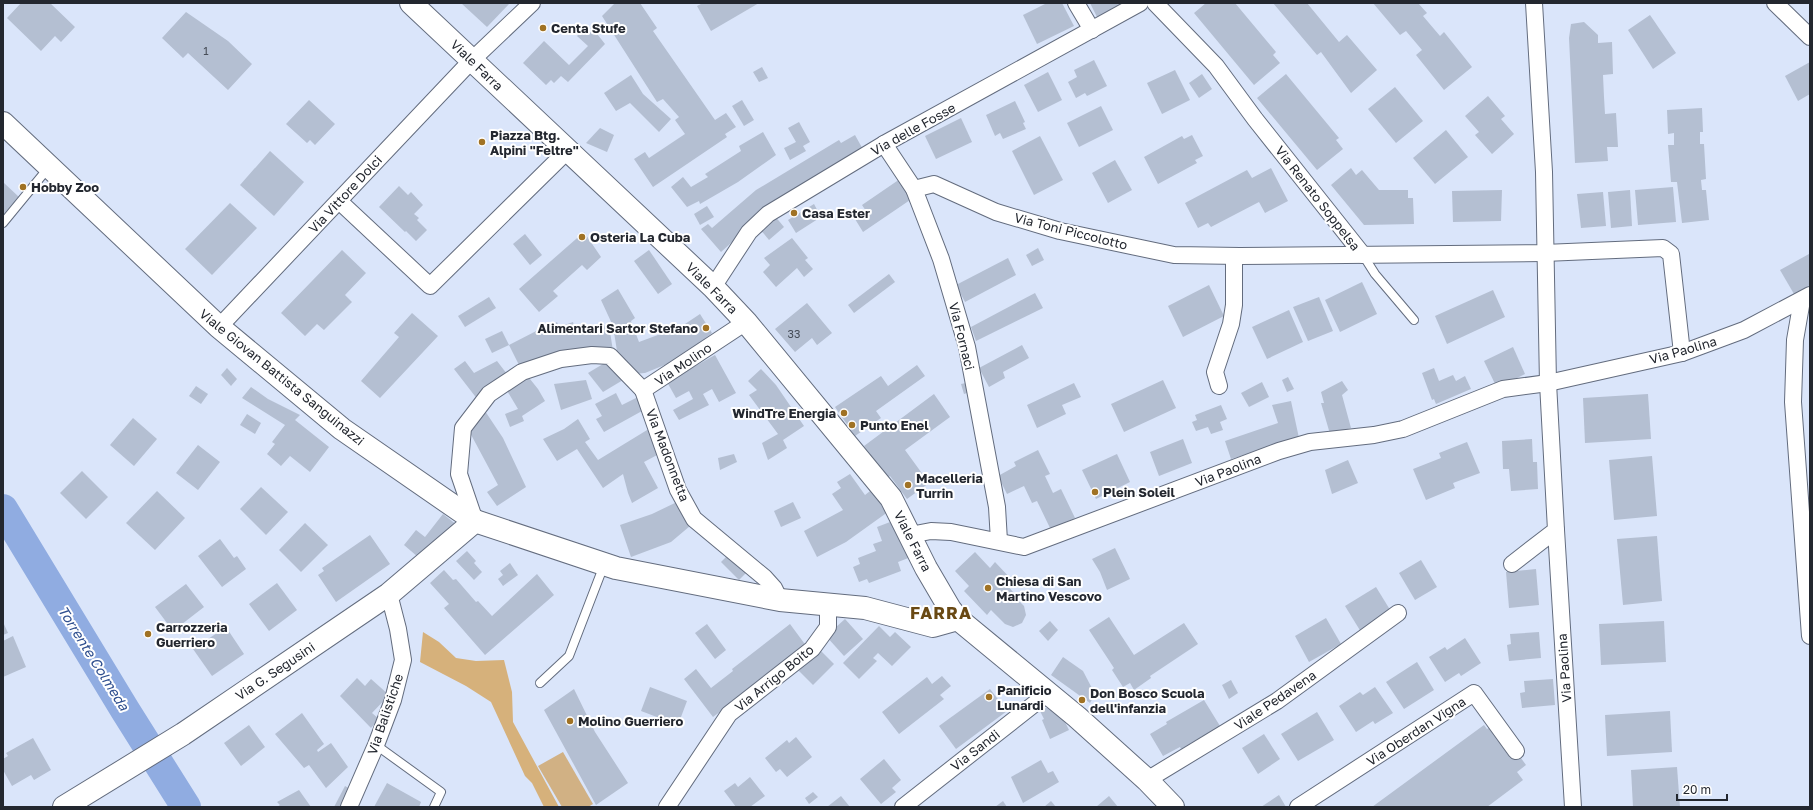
<svg xmlns="http://www.w3.org/2000/svg" width="1813" height="810" font-family="'Golos Text',sans-serif">
<style>
.green{fill:#d1b184}
.forest{fill:#d6b17b}
.lines{fill:none;stroke-linecap:round;stroke-linejoin:round}
.river{stroke:#90ace1;stroke-width:30}
.building{fill:#b4bfd2}
.lane-casing{stroke:#636c7e;stroke-width:10}
.street-casing{stroke:#636c7e;stroke-width:18}
.secondary-casing{stroke:#636c7e;stroke-width:24}
.lane{stroke:#fff;stroke-width:8}
.street{stroke:#fff;stroke-width:16}
.secondary{stroke:#fff;stroke-width:22}
.poi-dot{fill:#a07224;stroke:#fff;stroke-width:1.5}
.labels{text-anchor:middle;dominant-baseline:central;stroke-width:4;stroke-linejoin:round;paint-order:stroke}
.number-label{font-size:11px;fill:#474d58}
.poi-label{font-size:13px;font-weight:bold;fill:#23272f;stroke:#fff;text-anchor:start}
.street-label{font-size:13px;fill:#23272f;stroke:#fff}
.water-label{font-size:14px;font-style:italic;fill:#2f4f8f;stroke:#fff}
.district-label{font-size:17px;font-weight:bold;letter-spacing:1px;fill:#694914;stroke:#fff}
</style>
<rect width="100%" height="100%" fill="#dae5fa"/>
<path class="green" d="M563 752 593 804 588 807H562L538 766Z"/>
<path class="forest" d="M423 632 439 642 456 658 476 661 504 660 512 692 513 722 559 807H544L532 783 525 776 491 702 466 686 420 662Z"/>
<g class="lines">
<path class="river" d="M3 509 125 710 186 807"/>
</g>
<g class="building">
<path d="M21 3H50L75 27 61 42 55 36 41 51 7 18Z"/>
<path d="M461 3H510L487 27Z"/>
<path d="M615 3H640L657 28 653 31 715 120 726 113 736 127 725 134 727 137 653 187 634 159 645 152 649 158 685 134 675 120 679 117 663 99 657 102 602 16Z"/>
<path d="M703 3H759L711 31 697 6Z"/>
<path d="M1047 3H1062L1074 26 1037 44 1023 15Z"/>
<path d="M1090 3H1134L1099 21Z"/>
<path d="M1206 3H1235L1276 52 1273 55 1280 63 1254 85 1194 13Z"/>
<path d="M1273 3H1307L1339 42 1347 35 1377 70 1351 93 1321 52 1317 55Z"/>
<path d="M1373 3H1418L1427 13 1423 16 1440 36 1444 32 1472 67 1444 90 1416 55 1422 50 1406 31 1400 35Z"/>
<path d="M186 12 228 41 252 64 228 90 188 53 183 58 162 38Z"/>
<path d="M1650 15 1676 53 1653 69 1628 30Z"/>
<path d="M1584 22 1598 35V43L1612 42 1613 74 1603 75 1604 97 1605 114 1616 113 1618 147H1607L1608 161 1575 163 1569 38 1571 24Z"/>
<path d="M586 27 592 34 594 30 605 44 568 82 561 76 554 83 551 80 546 85 523 63 544 41 569 65 588 46 577 36Z"/>
<path d="M1094 60 1107 86 1087 96 1085 93 1076 98 1068 82 1077 77 1074 70Z"/>
<path d="M1810 62V94L1798 101 1785 76Z"/>
<path d="M762 67 768 78 759 82 753 72Z"/>
<path d="M1175 70 1190 100 1162 114 1147 83Z"/>
<path d="M1048 72 1062 100 1038 112 1024 85Z"/>
<path d="M1202 74 1212 89 1199 98 1189 83Z"/>
<path d="M1286 74 1339 138 1336 140 1343 149 1317 170 1257 98Z"/>
<path d="M631 75 643 94 671 119 659 132 630 103 616 111 604 93Z"/>
<path d="M1395 87 1423 121 1396 143 1368 109Z"/>
<path d="M1488 96 1505 116 1501 119 1514 134 1492 154 1475 135 1479 132 1465 116Z"/>
<path d="M309 100 335 124 315 145 310 140 307 143 286 124Z"/>
<path d="M742 100 754 120 744 126 732 106Z"/>
<path d="M1015 101 1025 122 1023 123 1026 129 1003 139 1000 133 995 136 986 115Z"/>
<path d="M1101 106 1113 130 1079 147 1067 123Z"/>
<path d="M1702 108 1703 132H1700V144H1704L1706 179 1701 180 1702 190H1706L1709 220 1682 223 1677 182H1671L1668 145H1674V133L1668 134 1667 110Z"/>
<path d="M961 118 972 142 936 159 925 136Z"/>
<path d="M799 122 810 142 803 146 806 151 790 160 784 148 796 142 788 128Z"/>
<path d="M600 128 614 135 607 152 586 143Z"/>
<path d="M1446 130 1468 157 1435 184 1413 158Z"/>
<path d="M763 132 776 155 738 182 700 204 699 201 687 207 671 187 683 177 691 187 708 177 705 174 741 151 739 146Z"/>
<path d="M855 135 865 153 768 210 721 252 701 229 708 224 712 228 756 190 839 140 841 143Z"/>
<path d="M1192 135 1203 156 1195 160 1197 163 1158 184 1144 157 1182 136 1184 139Z"/>
<path d="M1040 136 1063 180 1034 195 1012 151Z"/>
<path d="M270 151 304 182 274 216 240 185Z"/>
<path d="M1115 160 1132 190 1108 203 1092 173Z"/>
<path d="M1271 168 1288 201 1265 213 1259 202 1211 227 1208 223 1198 228 1185 203 1247 170 1252 178Z"/>
<path d="M1351 168 1356 175 1362 170 1379 190H1408V198H1413L1414 224 1364 225 1331 185Z"/>
<path d="M900 179 913 198 863 232 855 219 866 211 862 205Z"/>
<path d="M3 182 20 198 3 217Z"/>
<path d="M399 186 408 195 411 192 423 205 414 214 419 218 417 220 427 230 416 241 406 231 405 232 379 207Z"/>
<path d="M1673 187 1676 222 1638 225 1635 190Z"/>
<path d="M1502 190 1501 221 1453 222 1452 191Z"/>
<path d="M1630 190 1632 226 1611 228 1608 192Z"/>
<path d="M1603 192 1606 226 1581 228 1577 194Z"/>
<path d="M230 203 257 228 212 275 185 249Z"/>
<path d="M814 204 821 217 796 233 788 220Z"/>
<path d="M707 206 714 217 700 225 694 214Z"/>
<path d="M774 215 784 227 769 240 759 228Z"/>
<path d="M584 232 601 257 587 270 582 265 553 291 558 296 539 312 519 289Z"/>
<path d="M525 234 542 255 530 265 513 244Z"/>
<path d="M792 238 808 258 805 260 813 269 804 277 797 268 776 287 763 272 770 265 764 258Z"/>
<path d="M1038 248 1044 260 1032 266 1026 255Z"/>
<path d="M342 250 366 273 345 295 352 302 324 330 317 324 305 336 281 313Z"/>
<path d="M649 250 672 284 658 294 634 261Z"/>
<path d="M1809 254 1810 285 1794 294 1780 270Z"/>
<path d="M1008 258 1016 275 965 302 956 285Z"/>
<path d="M889 274 895 282 854 313 848 305Z"/>
<path d="M1362 282 1377 314 1340 332 1325 300Z"/>
<path d="M1209 285 1224 316 1183 337 1168 306Z"/>
<path d="M618 289 635 318 631 321 639 342 682 326 700 314 712 333 693 348 695 350 667 364 645 373 633 374 616 355 617 351 613 326 601 300Z"/>
<path d="M1493 290 1505 317 1447 344 1435 316Z"/>
<path d="M1035 293 1043 308 976 341 971 327Z"/>
<path d="M489 297 496 308 465 327 458 316Z"/>
<path d="M1319 297 1333 331 1308 341 1293 307Z"/>
<path d="M807 303 832 333 817 345 812 338 795 352 775 329Z"/>
<path d="M1289 310 1303 342 1267 359 1252 327Z"/>
<path d="M412 313 438 336 380 398 361 381 399 337 394 333Z"/>
<path d="M557 322 559 327 573 322 575 330 609 325 613 351 521 369 509 345 544 327 545 329Z"/>
<path d="M502 331 509 345 492 353 485 339Z"/>
<path d="M1022 345 1029 358 1003 372 1005 378 989 387 979 368Z"/>
<path d="M1513 347 1525 374 1497 388 1484 361Z"/>
<path d="M715 355 736 393 719 402 712 389 703 394 709 405 679 420 673 410 693 399 689 391 676 398 667 382Z"/>
<path d="M465 361 474 373 497 361 507 374 478 400 454 369Z"/>
<path d="M608 361 623 380 603 392 588 373Z"/>
<path d="M917 365 925 376 876 411 881 418 855 436 835 407 881 376 888 386Z"/>
<path d="M227 368 237 379 231 386 221 375Z"/>
<path d="M1434 368 1439 381 1453 375 1456 381 1465 376 1471 389 1436 404 1434 399 1432 400 1422 373Z"/>
<path d="M761 369 776 385 804 426 783 440 787 448 768 460 762 443 778 434 749 395 757 390 748 381Z"/>
<path d="M526 374 538 389 545 401 522 416 524 421 510 427 505 414 518 409 506 389Z"/>
<path d="M1288 377 1294 389 1287 392 1282 380Z"/>
<path d="M586 380 592 399 561 410 554 384Z"/>
<path d="M1163 380 1176 408 1124 432 1111 404Z"/>
<path d="M1342 381 1348 390 1342 395 1351 428 1330 434 1321 403H1324L1321 392Z"/>
<path d="M971 382 973 391 964 394 961 384Z"/>
<path d="M1262 382 1269 397 1249 407 1241 393Z"/>
<path d="M1074 383 1081 397 1062 405 1066 414 1037 428 1027 405Z"/>
<path d="M196 386 208 394 201 404 189 396Z"/>
<path d="M251 387 268 399 300 415 295 420 329 447 310 472 290 456 281 466 267 454 275 444 272 442 285 425 242 398Z"/>
<path d="M616 393 622 405 638 397 642 411 604 432 596 419 602 416 595 404Z"/>
<path d="M934 394 950 417 905 450 929 483 907 499 890 476 887 478 864 446Z"/>
<path d="M1648 394 1651 439 1585 443 1583 398Z"/>
<path d="M1291 401 1299 438 1231 459 1225 441 1278 423 1272 405Z"/>
<path d="M1221 405 1227 419 1220 422 1223 430 1211 434 1208 427 1196 431 1192 422 1197 420 1195 415Z"/>
<path d="M483 408 503 438 526 487 497 506 487 492 498 485 468 429Z"/>
<path d="M247 414 261 423 255 434 240 425Z"/>
<path d="M133 418 157 439 134 466 110 445Z"/>
<path d="M578 419 590 439 585 442 598 460 652 427 659 454 644 462 658 488 632 503 628 493 623 474 603 488 577 449 557 461 543 439 564 429Z"/>
<path d="M1183 439 1192 463 1159 476 1150 452Z"/>
<path d="M1532 439 1533 462H1537L1538 489 1511 491 1509 469H1503L1502 441Z"/>
<path d="M1467 442 1480 473 1453 483 1455 488 1426 500 1413 469 1441 458 1439 453Z"/>
<path d="M198 445 220 462 198 490 176 473Z"/>
<path d="M1038 450 1050 474 1045 476 1053 493 1061 489 1075 518 1051 530 1037 501 1032 503 1024 486 1007 494 998 476 1016 466 1014 462Z"/>
<path d="M734 454 737 462 720 470 718 458Z"/>
<path d="M1117 454 1130 482 1096 499 1082 470Z"/>
<path d="M1652 456 1657 516 1614 520 1609 460Z"/>
<path d="M1348 460 1358 483 1332 494 1325 470Z"/>
<path d="M82 471 108 497 86 519 60 493Z"/>
<path d="M850 474 865 495 874 488 892 509 846 542 817 557 804 531 843 510 832 494 841 488 837 482Z"/>
<path d="M261 487 288 512 266 535 240 509Z"/>
<path d="M157 491 185 518 155 550 126 523Z"/>
<path d="M679 501 690 526 671 542 631 557 620 525 652 514Z"/>
<path d="M793 502 801 518 781 527 774 511Z"/>
<path d="M443 514 457 525 429 552 424 549 418 557 404 545 416 530 425 537Z"/>
<path d="M898 519 911 557 898 562 901 571 869 583 867 579 859 582 853 567 860 564 858 558 876 551 873 544 882 541 877 527Z"/>
<path d="M305 523 328 545 301 572 279 550Z"/>
<path d="M370 535 390 564 336 602 318 575 324 571 322 568Z"/>
<path d="M1657 536 1662 601 1623 605 1617 539Z"/>
<path d="M220 539 234 558 237 556 246 569 222 587 198 556Z"/>
<path d="M1115 548 1130 579 1107 590 1100 572 1092 559Z"/>
<path d="M467 551 476 561 474 563 482 572 474 580 456 561Z"/>
<path d="M975 552 990 568 995 562 1012 580 1007 585 1013 592 1011 593 1024 606 1026 615 1022 623 1013 627 1005 624 991 610 987 615 964 591 969 586 955 571Z"/>
<path d="M730 553 748 571 739 580 721 562Z"/>
<path d="M1421 560 1437 587 1415 600 1399 573Z"/>
<path d="M510 563 518 575 503 586 498 579 503 575 500 571Z"/>
<path d="M1536 569 1539 605 1509 608 1506 572Z"/>
<path d="M444 570 453 580 456 579 476 602 478 601 492 616 537 574 554 595 485 655 444 608 449 604 430 583Z"/>
<path d="M277 583 297 610 269 631 249 604Z"/>
<path d="M186 584 204 607 173 631 155 607Z"/>
<path d="M1376 587 1392 613 1361 632 1345 606Z"/>
<path d="M1109 617 1134 655 1184 623 1198 644 1150 676 1151 678 1134 690 1130 683 1123 687 1112 670 1114 668 1089 630Z"/>
<path d="M1326 618 1341 644 1309 662 1295 636Z"/>
<path d="M845 619 863 639 844 656 826 636Z"/>
<path d="M1050 621 1058 630 1048 641 1039 631Z"/>
<path d="M1664 621 1666 662 1601 665 1599 624Z"/>
<path d="M3 622 8 633 3 635Z"/>
<path d="M707 624 726 650 715 659 695 633Z"/>
<path d="M790 624 807 647 713 717 684 679 696 669 711 688 733 671 732 669Z"/>
<path d="M879 626 890 637 895 632 911 647 892 666 878 653 873 658 877 661 859 679 843 663Z"/>
<path d="M226 627 244 654 212 676 193 649Z"/>
<path d="M1539 632 1541 658 1509 661 1507 645 1511 644 1510 634Z"/>
<path d="M13 636 26 667 3 677V641Z"/>
<path d="M1465 638 1481 663 1461 676 1459 673 1445 682 1429 657 1445 647 1447 650Z"/>
<path d="M818 648 834 664 813 685 797 669Z"/>
<path d="M1063 657 1083 671 1095 694 1090 703 1051 675Z"/>
<path d="M1417 662 1434 690 1404 709 1386 682Z"/>
<path d="M942 676 951 686 940 695 944 699 899 734 882 712 927 677 932 684Z"/>
<path d="M357 678 365 686 371 679 389 695 372 713 379 719 371 728 340 696Z"/>
<path d="M1553 679 1555 705 1522 708 1520 693 1525 692 1524 681Z"/>
<path d="M1231 680 1238 693 1229 699 1222 685Z"/>
<path d="M650 687 687 701 678 725 641 711Z"/>
<path d="M1375 687 1393 713 1375 724 1373 721 1356 732 1339 706 1360 692 1363 695Z"/>
<path d="M574 689 595 732 628 783 596 805 544 710Z"/>
<path d="M990 689 1007 711 956 749 939 726Z"/>
<path d="M1204 700 1220 726 1181 749 1180 747 1163 756 1150 734 1167 724 1166 722Z"/>
<path d="M1052 705 1060 712 1069 730 1050 739 1042 720 1044 719 1040 711Z"/>
<path d="M1670 711 1672 752 1607 756 1605 715Z"/>
<path d="M1317 712 1334 740 1298 761 1281 734Z"/>
<path d="M302 713 324 744 317 750 318 752 331 743 348 767 326 788 309 765 304 768 275 734Z"/>
<path d="M1496 724 1526 765 1517 772 1523 780 1487 807H1372L1484 725 1487 729Z"/>
<path d="M249 725 265 747 241 766 224 743Z"/>
<path d="M1264 734 1280 759 1258 774 1242 748Z"/>
<path d="M796 737 812 757 787 777 780 769 776 772 765 758 787 740 789 743Z"/>
<path d="M33 738 51 770 34 780 31 775 12 786 3 770V759L8 756 6 753Z"/>
<path d="M884 759 901 780 892 788 896 792 881 804 860 779Z"/>
<path d="M1041 760 1048 773 1053 771 1059 782 1023 803 1011 777Z"/>
<path d="M1677 767 1680 807H1633L1631 770Z"/>
<path d="M750 777 765 796 750 807H736L724 791 735 783 738 787Z"/>
<path d="M387 783 421 802 419 807H374Z"/>
<path d="M345 786 354 791 346 807H334Z"/>
<path d="M299 790 311 807H277L280 805 277 802Z"/>
<path d="M813 792 818 797 809 804 805 798Z"/>
<path d="M1279 795 1286 807H1261Z"/>
<path d="M841 796 850 807H827Z"/>
<path d="M1109 796 1118 807H1096Z"/>
<path d="M1003 801 1007 807H995Z"/>
<path d="M1051 801 1056 807H1044Z"/>
</g>
<g class="lines">
<defs>
<g id="lane">
<path d="M3 223 49 167"/>
<path d="M1363 255 1375 274 1414 320"/>
<path d="M540 683 569 656 604 565"/>
<path d="M376 745 441 792 434 807"/>
</g>
<g id="street">
<path d="M1076 3 1092 30"/>
<path d="M1155 3 1216 66 1255 119 1363 255"/>
<path d="M1775 3 1810 37"/>
<path d="M884 144 914 189 941 259 967 347 997 507 999 541"/>
<path d="M914 189 934 184 996 212 1060 231 1174 255 1240 256 1544 253 1663 248 1671 254 1682 353"/>
<path d="M339 201 430 286 567 151"/>
<path d="M713 287 749 232 768 214 884 144 1140 3"/>
<path d="M1802 300 1795 340 1793 402 1810 636"/>
<path d="M219 327 472 60 532 3"/>
<path d="M1219 386 1215 372 1231 324 1234 305V256"/>
<path d="M643 390 678 490 694 519 765 578 774 588 780 600"/>
<path d="M475 521 459 474 463 428 489 394 522 372 561 359 592 355 610 356 643 390 746 322"/>
<path d="M1556 530 1573 807"/>
<path d="M910 535 931 531 951 532 1024 547 1279 451 1310 442 1374 435 1403 429 1503 389 1548 383 1682 353 1744 330 1810 295"/>
<path d="M1512 564 1556 530 1548 383 1544 172 1534 3"/>
<path d="M1147 780 1277 701 1398 613"/>
<path d="M349 807 376 745 393 700 403 660 398 629 389 594"/>
<path d="M667 807 729 714 812 649 828 627V604"/>
<path d="M903 807 1047 694"/>
<path d="M1298 807 1474 693 1516 751"/>
</g>
<g id="secondary">
<path d="M411 3 713 287 746 322 891 498 926 568 950 609 958 619 1077 717 1147 780 1173 807"/>
<path d="M3 123 219 327 342 429 475 521 616 568 780 600 865 608 933 626 958 619"/>
<path d="M64 807 183 734 389 594 475 521"/>
</g>
</defs>
<use href="#lane" class="lane-casing"/>
<use href="#street" class="street-casing"/>
<use href="#secondary" class="secondary-casing"/>
<use href="#lane" class="lane"/>
<use href="#street" class="street"/>
<use href="#secondary" class="secondary"/>
</g>
<g class="poi-dot">
<circle cx="543" cy="28" r="4"/>
<circle cx="482" cy="142" r="4"/>
<circle cx="23" cy="187" r="4"/>
<circle cx="794" cy="213" r="4"/>
<circle cx="582" cy="237" r="4"/>
<circle cx="706" cy="328" r="4"/>
<circle cx="844" cy="413" r="4"/>
<circle cx="852" cy="425" r="4"/>
<circle cx="908" cy="485" r="4"/>
<circle cx="1095" cy="492" r="4"/>
<circle cx="988" cy="588" r="4"/>
<circle cx="148" cy="634" r="4"/>
<circle cx="989" cy="697" r="4"/>
<circle cx="1082" cy="700" r="4"/>
<circle cx="570" cy="721" r="4"/>
</g>
<g class="labels">
<g class="number-label">
<text x="206" y="50">1</text>
<text x="794" y="333">33</text>
</g>
<g class="poi-label">
<text x="551" y="28">Centa Stufe</text>
<text x="490" y="135">Piazza Btg.<tspan x="490" dy="15">Alpini "Feltre"</tspan></text>
<text x="31" y="187">Hobby Zoo</text>
<text x="802" y="213">Casa Ester</text>
<text x="590" y="237">Osteria La Cuba</text>
<text x="698" y="328" text-anchor="end">Alimentari Sartor Stefano</text>
<text x="836" y="413" text-anchor="end">WindTre Energia</text>
<text x="860" y="425">Punto Enel</text>
<text x="916" y="478">Macelleria<tspan x="916" dy="15">Turrin</tspan></text>
<text x="1103" y="492">Plein Soleil</text>
<text x="996" y="581">Chiesa di San<tspan x="996" dy="15">Martino Vescovo</tspan></text>
<text x="156" y="627">Carrozzeria<tspan x="156" dy="15">Guerriero</tspan></text>
<text x="997" y="690">Panificio<tspan x="997" dy="15">Lunardi</tspan></text>
<text x="1090" y="693">Don Bosco Scuola<tspan x="1090" dy="15">dell'infanzia</tspan></text>
<text x="578" y="721">Molino Guerriero</text>
</g>
<g class="street-label">
<text transform="translate(477 65) rotate(44)">Viale Farra</text>
<text transform="translate(913 129) rotate(-29)">Via delle Fosse</text>
<text transform="translate(345 194) rotate(-47)">Via Vittore Dolci</text>
<text transform="translate(1318 198) rotate(52)">Via Renato Soppelsa</text>
<text transform="translate(1071 231) rotate(14)">Via Toni Piccolotto</text>
<text transform="translate(712 288) rotate(45)">Viale Farra</text>
<text transform="translate(962 336) rotate(76)">Via Fornaci</text>
<text transform="translate(1683 350) rotate(-16)">Via Paolina</text>
<text transform="translate(683 364) rotate(-34)">Via Molino</text>
<text transform="translate(282 377) rotate(39)">Viale Giovan Battista Sanguinazzi</text>
<text transform="translate(668 455) rotate(69)">Via Madonnetta</text>
<text transform="translate(1228 470) rotate(-21)">Via Paolina</text>
<text transform="translate(913 541) rotate(63)">Viale Farra</text>
<text transform="translate(1564 668) rotate(-94)">Via Paolina</text>
<text transform="translate(275 671) rotate(-34)">Via G. Segusini</text>
<text transform="translate(774 678) rotate(-39)">Via Arrigo Boito</text>
<text transform="translate(1275 700) rotate(-34)">Viale Pedavena</text>
<text transform="translate(385 714) rotate(-71)">Via Balistiche</text>
<text transform="translate(1416 731) rotate(-33)">Via Oberdan Vigna</text>
<text transform="translate(975 750) rotate(-38)">Via Sandi</text>
</g>
<g class="water-label">
<text transform="translate(94 658) rotate(58)">Torrente Colmeda</text>
</g>
<g class="district-label">
<text x="941" y="612">FARRA</text>
</g>
</g>
<rect width="1813" height="810" fill="none" stroke="#23272f" stroke-width="8"/>
<path d="M1677 794v6h50v-6" fill="none" stroke="#23272f" stroke-width="2"/>
<text x="1683" y="794" font-size="12" fill="#23272f" stroke="#ffffff" stroke-width="3" paint-order="stroke">20 m</text>
</svg>
